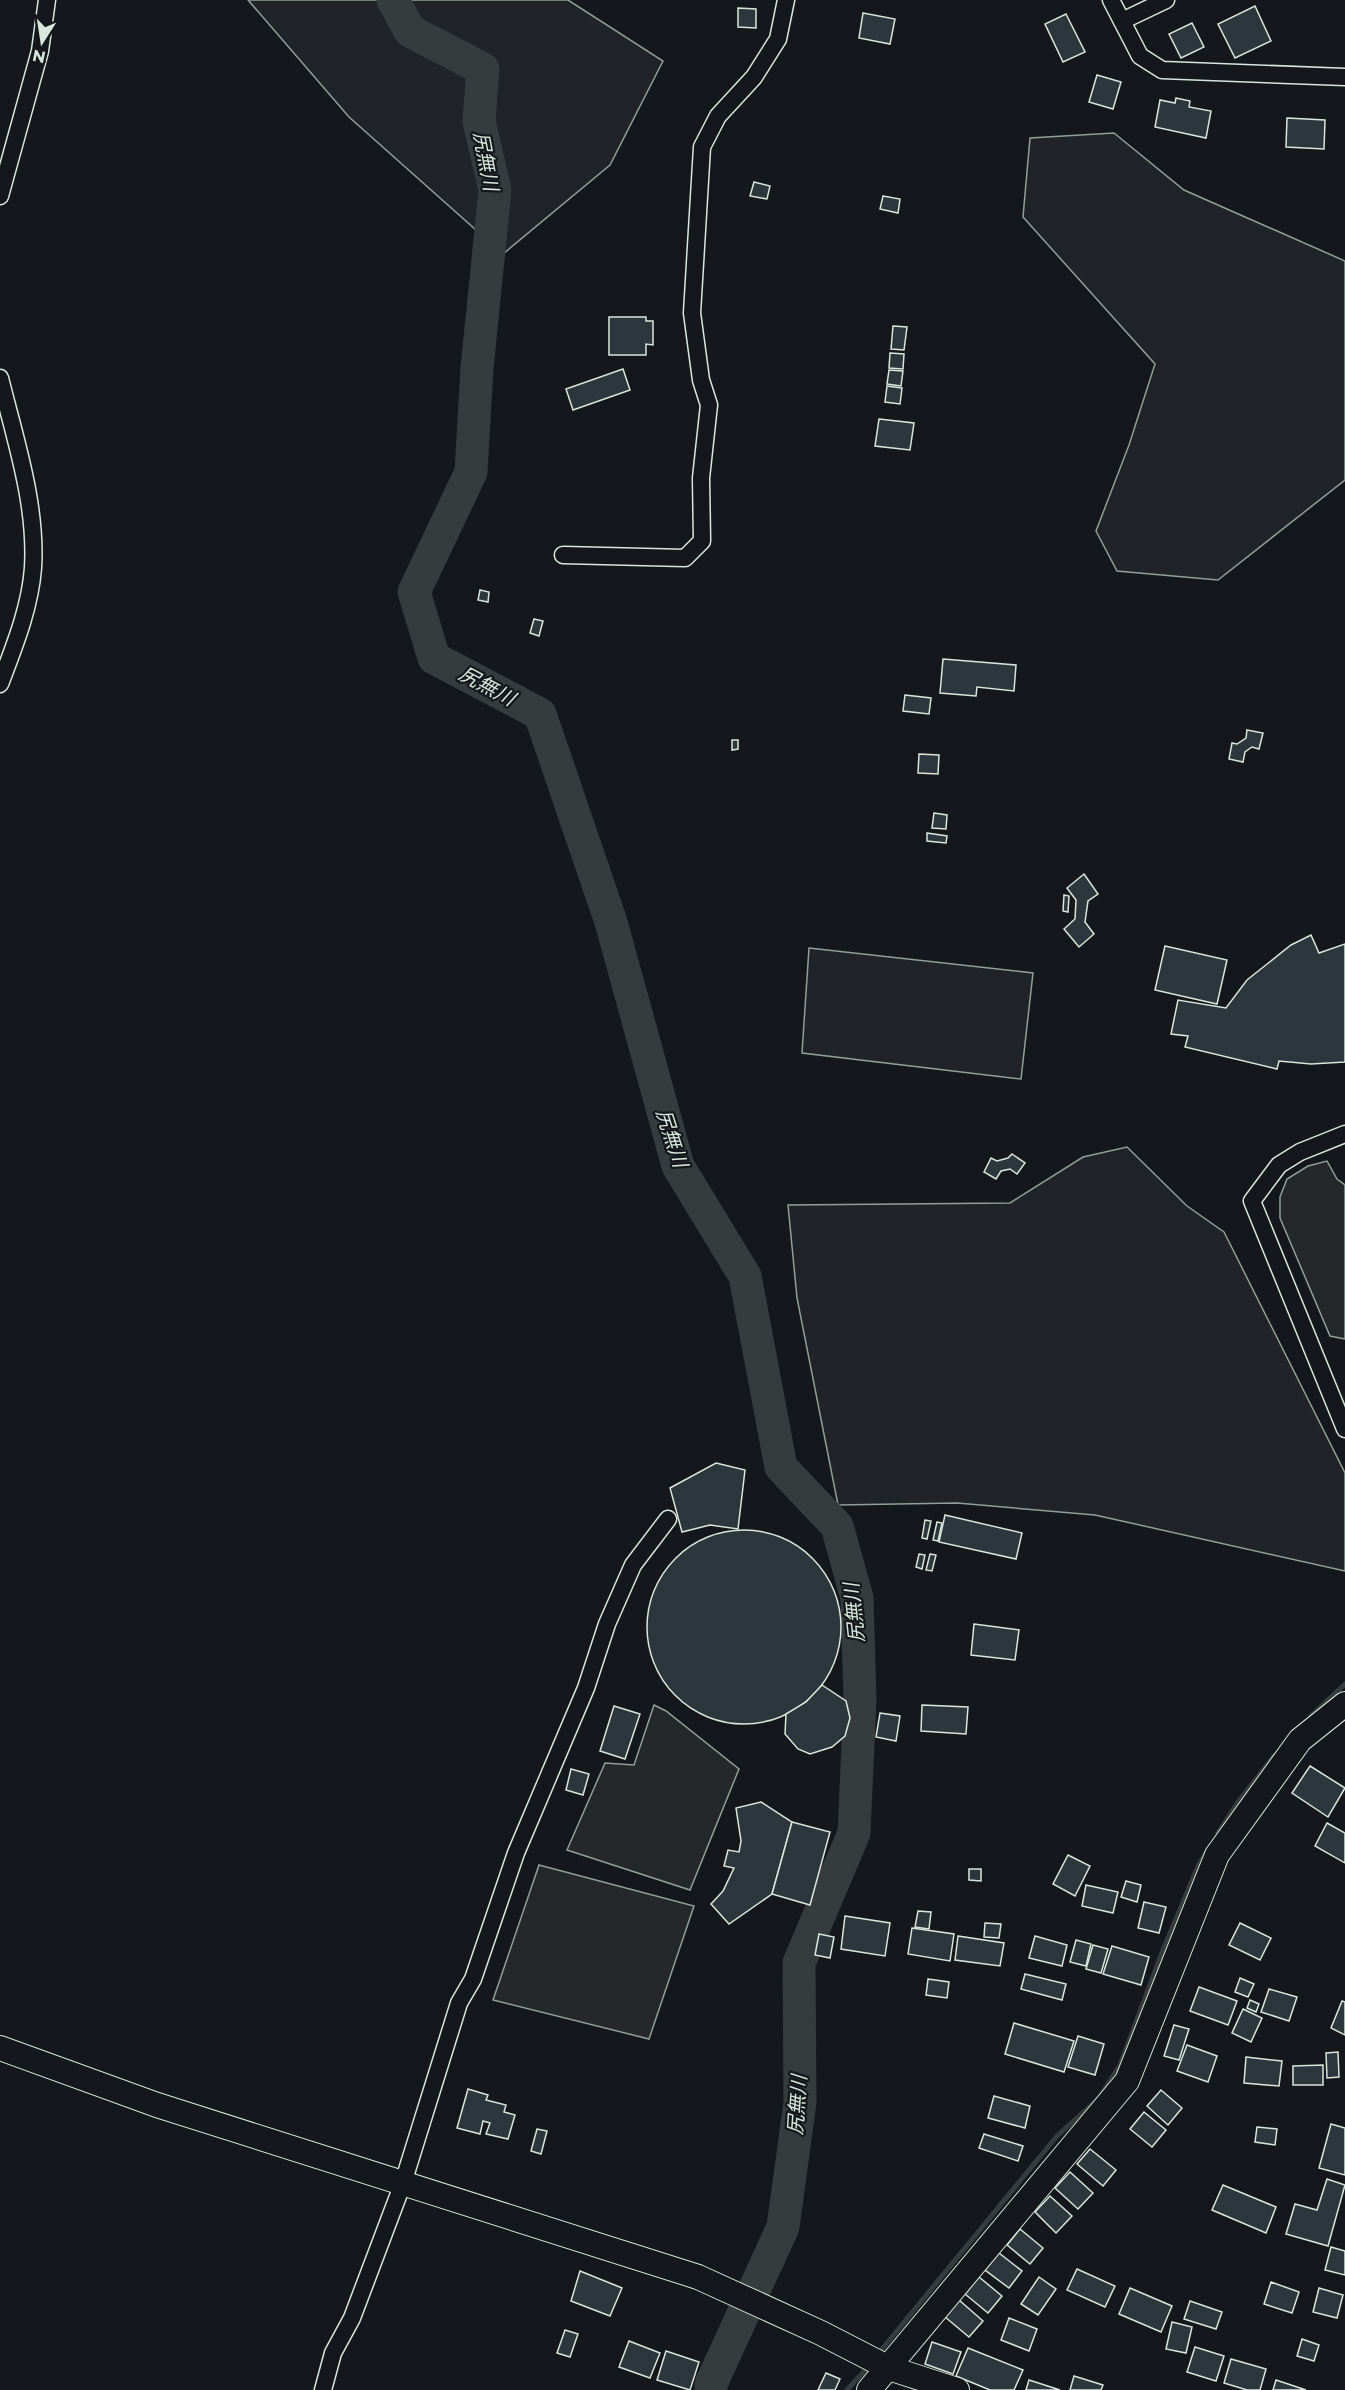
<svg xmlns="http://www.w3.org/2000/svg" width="1345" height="2390" font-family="Montserrat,'Noto Sans JP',sans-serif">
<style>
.green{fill:#202428;stroke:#939e99;stroke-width:1.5}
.parking{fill:#24282b;stroke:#939e99;stroke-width:1.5}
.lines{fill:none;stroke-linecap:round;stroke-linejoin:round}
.stream{stroke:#363b3e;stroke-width:5}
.river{stroke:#363b3e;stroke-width:33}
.building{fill:#2c363c;stroke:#d8e6dc;stroke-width:1.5}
.street-casing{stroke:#d8e6dc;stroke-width:19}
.secondary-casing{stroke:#d8e6dc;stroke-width:26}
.street{stroke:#14181c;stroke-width:16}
.secondary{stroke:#14181c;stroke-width:24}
.labels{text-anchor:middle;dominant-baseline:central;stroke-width:4.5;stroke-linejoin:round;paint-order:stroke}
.water-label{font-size:20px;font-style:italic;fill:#d8e6dc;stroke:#14181c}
</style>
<rect width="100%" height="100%" fill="#14181c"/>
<g class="green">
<path d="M248 0H568L663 61 610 165 503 254 349 117Z"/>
<path d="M1114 133 1184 190 1345 261V480L1218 580 1117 571 1096 531 1129 445 1155 364 1023 217 1030 138Z"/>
<path d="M809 948 1033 973 1021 1079 802 1053Z"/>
<path d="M1127 1147 1187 1206 1224 1232 1345 1473V1571L1095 1515 957 1503 838 1505 797 1298 788 1205 1010 1203 1083 1157Z"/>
</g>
<g class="parking">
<path d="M1327 1161 1337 1179 1345 1185V1339L1330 1336 1280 1218V1197L1287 1179 1308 1166Z"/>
<path d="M654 1705 666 1711 739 1769 690 1890 567 1850 605 1763 634 1765Z"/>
<path d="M539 1865 694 1906 649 2039 493 2000Z"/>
</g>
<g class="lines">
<g class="stream">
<path d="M1311 1716 1345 1684"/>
<path d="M1218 1833 1238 1802 1274 1756"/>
<path d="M878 2354 1057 2136 1099 2098 1120 2065 1163 1950 1199 1864 1207 1851"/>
<path d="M847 2390 869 2366"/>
</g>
<path class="river" d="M393 0 410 31 483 69 479 121 495 190 477 368 471 472 414 592 434 658 540 714 611 922 678 1166 745 1276 781 1467 837 1526 857 1598 860 1699 854 1833 799 1963 800 2102 783 2227 711 2384V2390"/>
</g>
<g class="building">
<path d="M1255 6 1271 41 1235 58 1218 24Z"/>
<path d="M738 8 756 9V28L738 27Z"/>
<path d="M863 13 895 19 890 44 859 38Z"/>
<path d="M1066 14 1085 52 1063 62 1045 24Z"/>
<path d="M1192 23 1204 47 1181 58 1169 34Z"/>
<path d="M1097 75 1121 82 1113 109 1089 102Z"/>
<path d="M1176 98 1190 101 1189 107 1211 111 1206 138 1155 127 1160 100 1175 103Z"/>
<path d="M1287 118 1325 120 1324 149 1286 147Z"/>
<path d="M754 182 770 186 767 199 750 196Z"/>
<path d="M883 196 900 199 898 213 880 209Z"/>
<path d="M609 317H646V321H653V345L646 344V355H609Z"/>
<path d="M893 326 907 327 904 350 891 349Z"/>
<path d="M890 353 904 354 903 369 889 368Z"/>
<path d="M623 369 630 390 573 410 566 389Z"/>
<path d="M889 370 903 371 901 386 887 384Z"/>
<path d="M887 386 902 388 900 404 885 402Z"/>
<path d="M879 419 914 423 910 450 875 446Z"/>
<path d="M480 590 489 592 488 602 478 600Z"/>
<path d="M534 619 543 621 539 636 530 633Z"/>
<path d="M943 659 1016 665 1014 691 977 687 976 696 940 693Z"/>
<path d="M905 695 931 698 929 714 903 711Z"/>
<path d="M1247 730 1263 733 1259 749 1252 747 1245 752 1243 762 1229 759 1232 743 1237 744 1246 738Z"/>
<path d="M732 740H738V749L732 750Z"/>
<path d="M919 754 939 755 938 774 918 773Z"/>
<path d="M934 813 947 815 946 829 932 828Z"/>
<path d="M927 833 947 836 946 843 927 841Z"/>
<path d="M1084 874 1098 894 1088 901 1085 922 1094 934 1079 947 1064 929 1075 919 1076 900 1067 888Z"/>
<path d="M1064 895 1069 896 1068 912 1063 911Z"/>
<path d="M1311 935 1319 953 1345 944V1062L1311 1064 1279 1061 1277 1069 1185 1047 1188 1036 1171 1034 1178 1000 1226 1008 1247 980 1291 945Z"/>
<path d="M1165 946 1227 960 1217 1004 1155 990Z"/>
<path d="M1012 1154 1025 1163 1017 1174 1010 1169 1001 1171 996 1179 984 1172 991 1158 997 1161 1008 1158Z"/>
<path d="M716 1463 745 1470 738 1529 710 1525 682 1532 670 1488Z"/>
<path d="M945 1515 1022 1533 1016 1559 939 1542Z"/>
<path d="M925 1520 931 1521 927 1539 922 1538Z"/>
<path d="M937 1522 942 1523 938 1541 933 1540Z"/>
<circle cx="744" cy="1627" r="97"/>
<path d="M919 1554 925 1555 922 1569 916 1567Z"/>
<path d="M930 1554 936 1555 932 1571 926 1570Z"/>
<path d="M974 1624 1019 1630 1015 1660 971 1655Z"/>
<path d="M822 1685 846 1701 850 1718 845 1736 832 1747 810 1754 798 1749 785 1734 786 1714 806 1702Z"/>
<path d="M922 1705 968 1707 966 1734 921 1731Z"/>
<path d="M614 1706 640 1714 625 1759 600 1751Z"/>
<path d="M880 1713 900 1716 896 1741 876 1737Z"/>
<path d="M1310 1766 1345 1788 1328 1817 1292 1793Z"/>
<path d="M571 1769 589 1774 583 1795 566 1790Z"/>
<path d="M761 1802 792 1822 772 1894 729 1924 711 1904 723 1891 734 1868 724 1866 728 1850 739 1852 741 1841 736 1808Z"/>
<path d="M792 1822 830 1832 810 1905 772 1894Z"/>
<path d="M1327 1823 1345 1833V1863L1315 1846Z"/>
<path d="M1068 1855 1090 1866 1075 1896 1053 1884Z"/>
<path d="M969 1869H981V1881L969 1880Z"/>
<path d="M1126 1881 1141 1885 1137 1902 1121 1897Z"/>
<path d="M1086 1885 1118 1892 1113 1913 1082 1906Z"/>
<path d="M1144 1902 1166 1907 1159 1933 1138 1928Z"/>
<path d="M918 1911 931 1912 929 1929 915 1927Z"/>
<path d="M845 1916 890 1923 885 1956 841 1949Z"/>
<path d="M985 1923 1001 1924 999 1938 984 1937Z"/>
<path d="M1240 1923 1271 1938 1260 1960 1229 1945Z"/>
<path d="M912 1928 954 1934 950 1961 908 1954Z"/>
<path d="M819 1934 834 1937 830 1958 815 1955Z"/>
<path d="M958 1936 1004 1943 1000 1966 955 1960Z"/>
<path d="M1035 1936 1067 1945 1062 1966 1029 1958Z"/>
<path d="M1076 1940 1091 1944 1086 1966 1070 1962Z"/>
<path d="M1093 1945 1108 1949 1101 1973 1086 1969Z"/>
<path d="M1112 1946 1149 1957 1141 1985 1103 1974Z"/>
<path d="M1025 1974 1066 1984 1062 2000 1021 1989Z"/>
<path d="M1240 1978 1254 1984 1248 1997 1235 1992Z"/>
<path d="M928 1979 949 1982 947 1998 926 1995Z"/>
<path d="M1199 1987 1237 2001 1228 2025 1190 2011Z"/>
<path d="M1269 1989 1297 1997 1289 2021 1261 2012Z"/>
<path d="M1250 2000 1259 2004 1256 2012 1247 2008Z"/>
<path d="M1342 2001 1345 2002V2035L1331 2028Z"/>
<path d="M1243 2009 1262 2018 1251 2042 1232 2033Z"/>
<path d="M1014 2023 1074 2041 1064 2072 1005 2054Z"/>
<path d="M1174 2025 1189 2029 1179 2060 1164 2056Z"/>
<path d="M1078 2036 1104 2044 1095 2075 1068 2067Z"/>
<path d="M1187 2045 1217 2056 1208 2082 1177 2071Z"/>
<path d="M1338 2052 1339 2077 1327 2078 1326 2053Z"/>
<path d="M1246 2057 1282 2061 1279 2086 1244 2083Z"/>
<path d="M1323 2065V2085H1293V2066Z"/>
<path d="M468 2089 488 2095 486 2100 506 2105 504 2112 515 2115 508 2139 486 2134 490 2123 483 2121 480 2134 457 2128Z"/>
<path d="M1161 2090 1182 2108 1168 2125 1147 2106Z"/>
<path d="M994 2096 1030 2106 1025 2128 988 2118Z"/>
<path d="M1144 2112 1166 2130 1152 2147 1130 2129Z"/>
<path d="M1331 2124 1345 2128V2175L1319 2168Z"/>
<path d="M1257 2127 1277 2129 1275 2145 1255 2142Z"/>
<path d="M537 2129 547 2131 541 2154 531 2151Z"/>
<path d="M984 2134 1023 2146 1018 2161 979 2148Z"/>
<path d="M1090 2149 1116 2170 1103 2186 1077 2164Z"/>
<path d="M1070 2172 1093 2193 1078 2209 1055 2188Z"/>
<path d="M1327 2179 1345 2185 1328 2246 1286 2234 1295 2204 1317 2210Z"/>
<path d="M1223 2185 1276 2207 1266 2233 1212 2210Z"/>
<path d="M1050 2196 1072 2216 1056 2233 1035 2212Z"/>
<path d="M1020 2229 1043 2248 1030 2264 1007 2245Z"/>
<path d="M1331 2247 1345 2251V2275L1325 2270Z"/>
<path d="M999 2253 1022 2271 1009 2288 985 2270Z"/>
<path d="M1077 2269 1115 2286 1105 2307 1067 2290Z"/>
<path d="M580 2271 622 2288 610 2316 571 2301Z"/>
<path d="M979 2277 1002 2296 988 2313 965 2294Z"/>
<path d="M1039 2277 1056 2289 1038 2315 1021 2304Z"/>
<path d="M1271 2282 1299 2292 1292 2313 1264 2304Z"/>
<path d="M1130 2288 1172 2306 1161 2332 1119 2314Z"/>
<path d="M1319 2288 1343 2295 1337 2318 1313 2312Z"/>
<path d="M959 2300 983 2321 969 2337 945 2317Z"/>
<path d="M1190 2301 1222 2312 1216 2329 1184 2319Z"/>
<path d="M1009 2318 1037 2329 1029 2351 1001 2340Z"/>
<path d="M1172 2322 1192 2327 1186 2353 1166 2349Z"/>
<path d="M565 2330 578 2334 570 2357 557 2353Z"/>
<path d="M1302 2339 1319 2345 1314 2361 1297 2356Z"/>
<path d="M629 2341 660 2353 650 2378 619 2367Z"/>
<path d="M932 2342 961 2352 953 2374 925 2364Z"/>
<path d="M1195 2347 1224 2356 1216 2381 1187 2372Z"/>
<path d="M968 2348 1023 2370 1014 2390H990L956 2376Z"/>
<path d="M666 2351 699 2362 690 2390 657 2380Z"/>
<path d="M1231 2359 1266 2369 1260 2390H1247L1224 2383Z"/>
<path d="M826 2373 840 2379 835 2390H818Z"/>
<path d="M1074 2376 1103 2385 1101 2390H1070Z"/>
<path d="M1029 2380 1060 2390H1026Z"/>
<path d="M1276 2380 1306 2390H1273Z"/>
</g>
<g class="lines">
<defs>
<g id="street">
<path d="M1111 0 1140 56 1162 70 1345 77"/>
<path d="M1122 21 1166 0"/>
<path d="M0 196 40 51 47 0"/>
<path d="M0 378C15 439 37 504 33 568 30 608 14 647 0 684"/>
<path d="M563 555 685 558 702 541 701 478 709 405 701 380 692 313 702 147 718 116 754 77 778 39 786 0"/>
<path d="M1345 1134 1300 1152 1279 1165 1252 1201 1345 1429"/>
<path d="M323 2390 333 2353 352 2318 403 2183 459 2003 473 1979 516 1853 586 1688 607 1624 633 1565 668 1519"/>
</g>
<g id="secondary">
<path d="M0 2048 157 2105 698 2277 821 2333 889 2368 957 2390"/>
<path d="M869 2390 1127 2081 1217 1855 1300 1740 1345 1704"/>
</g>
</defs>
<use href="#street" class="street-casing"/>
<use href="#secondary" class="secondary-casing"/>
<use href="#street" class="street"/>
<use href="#secondary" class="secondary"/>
</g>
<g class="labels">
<g class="water-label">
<text transform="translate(486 161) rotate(79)">尻無川</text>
<text transform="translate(487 686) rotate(28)">尻無川</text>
<text transform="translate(672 1138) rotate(72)">尻無川</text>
<text transform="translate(854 1613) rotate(-96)">尻無川</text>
<text transform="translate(797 2105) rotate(-86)">尻無川</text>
</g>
</g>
<g transform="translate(42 42) rotate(192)" stroke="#14181c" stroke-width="4.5" paint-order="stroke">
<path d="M0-4.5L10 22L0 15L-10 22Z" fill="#d8e6dc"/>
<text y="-9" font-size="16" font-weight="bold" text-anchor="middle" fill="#d8e6dc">N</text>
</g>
</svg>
